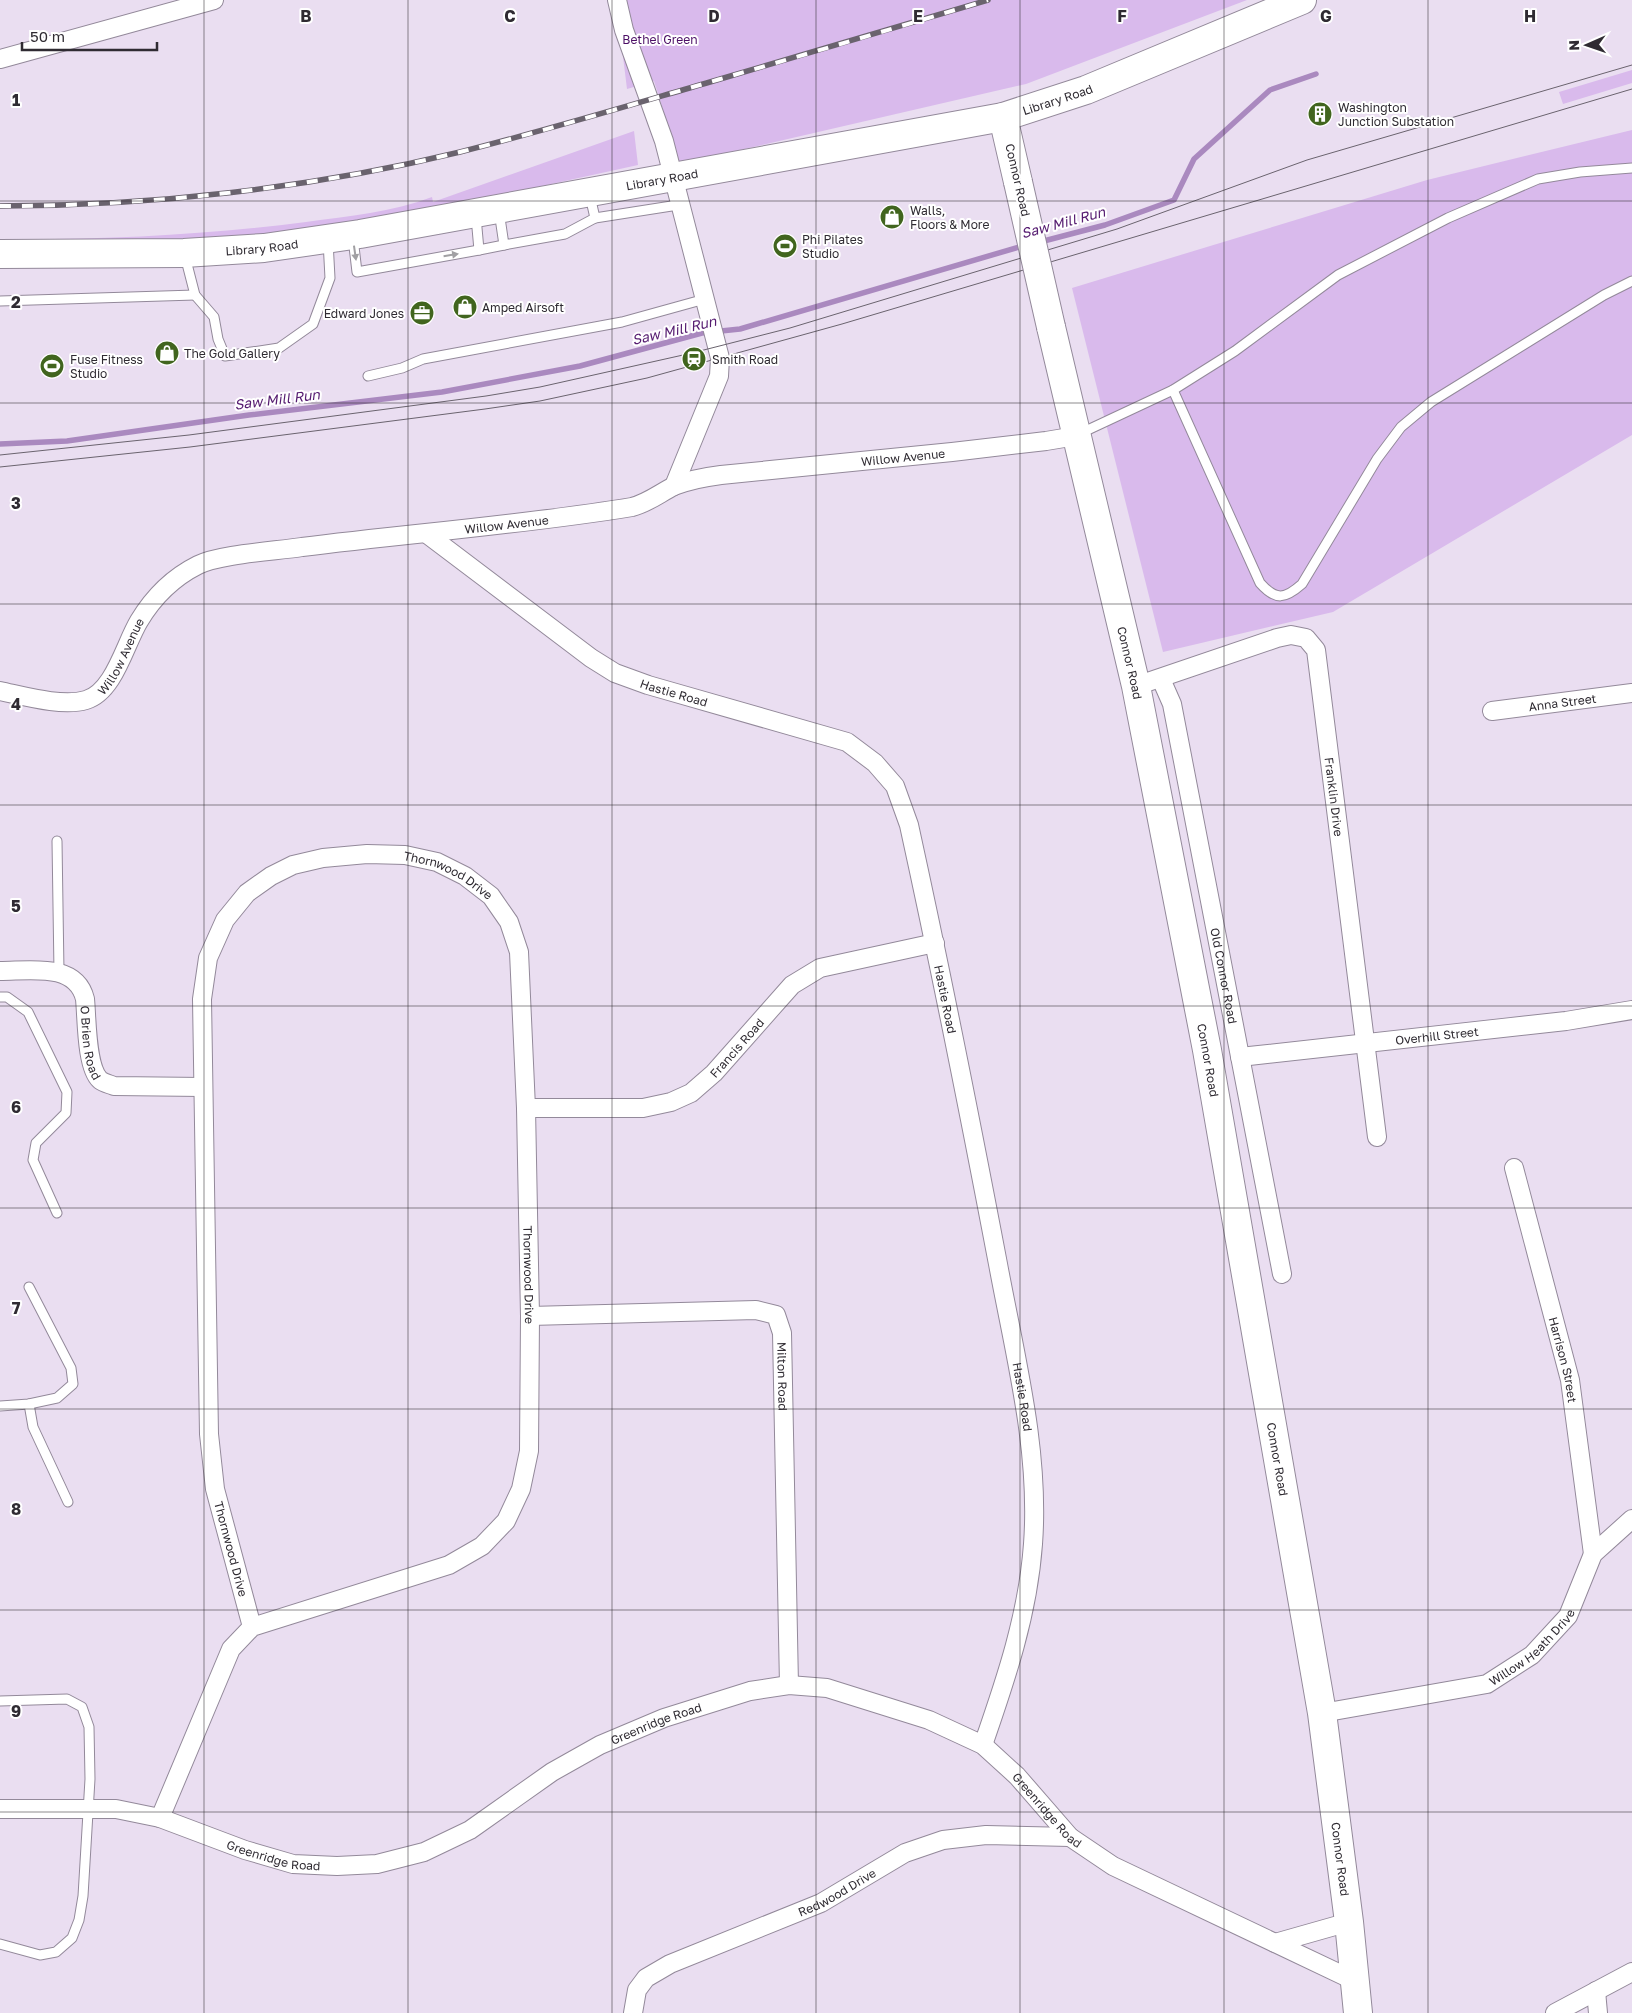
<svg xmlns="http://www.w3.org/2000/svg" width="1632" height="2013" font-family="'Golos Text',sans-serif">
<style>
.green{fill:#d9baec}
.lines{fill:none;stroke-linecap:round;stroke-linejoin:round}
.stream{stroke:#aa89bf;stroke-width:5.5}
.service-casing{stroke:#93899a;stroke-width:11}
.minor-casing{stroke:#93899a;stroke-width:20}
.primary-casing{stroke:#93899a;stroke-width:30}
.service{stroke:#fff;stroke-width:9}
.minor{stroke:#fff;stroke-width:18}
.primary{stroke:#fff;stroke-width:28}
.tram{stroke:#6a636e;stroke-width:1}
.rail-casing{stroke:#6a636e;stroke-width:5.5}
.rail{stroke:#fff;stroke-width:4;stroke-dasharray:11;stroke-linecap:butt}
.primary-bridge-casing{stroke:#93899a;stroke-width:30;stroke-linecap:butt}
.primary-bridge{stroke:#fff;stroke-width:28}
.oneway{fill:#a1a0a3}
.grid{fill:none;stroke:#2f2b32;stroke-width:1;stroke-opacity:0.55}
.labels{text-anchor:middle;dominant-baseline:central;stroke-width:4;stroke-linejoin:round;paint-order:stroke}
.park-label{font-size:12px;fill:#4b0e65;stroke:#fff}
.street-label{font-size:12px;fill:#2f2b32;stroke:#fff}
.poi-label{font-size:12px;fill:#2f2b32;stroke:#fff;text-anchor:start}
.water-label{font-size:14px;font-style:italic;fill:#551b70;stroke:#fff}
.grid-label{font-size:16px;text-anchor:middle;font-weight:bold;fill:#2f2b32;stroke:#fff;stroke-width:4;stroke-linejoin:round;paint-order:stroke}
</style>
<rect width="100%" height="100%" fill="#eadef1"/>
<g class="green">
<path d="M616 0H1247L1026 84 680 164 654 81 627 89Z"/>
<path d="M1632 70V83L1563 104 1559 92Z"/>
<path d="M1632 130V435L1333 612 1163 652 1072 288 1427 180Z"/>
<path d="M634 131 638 165 410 215 210 241 0 245V239C103 240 204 235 306 222 349 216 392 212 432 197L433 202Z"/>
</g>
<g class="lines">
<g class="stream">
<path d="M1040 242 1105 225 1174 200 1194 159 1270 90 1316 74"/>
<path d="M0 444 67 441 249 415 442 392 580 366 702 333 740 329 1026 245"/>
</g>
<defs>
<g id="service">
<path d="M590 196 595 218 678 205"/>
<path d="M499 211 504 245 565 234 595 218"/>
<path d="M353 238 357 272 479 250 476 217"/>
<path d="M479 250 504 245"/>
<path d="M185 256 195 295 214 317 218 339 225 356 279 348 313 324 330 278 328 241"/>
<path d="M0 301 195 295"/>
<path d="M368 376 402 368 423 359 622 322 705 299"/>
<path d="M1173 390 1260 583C1276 601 1285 599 1302 584L1377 459 1401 427 1431 402 1604 295 1632 281"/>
<path d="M1079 434 1173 390 1235 351 1338 275 1448 218 1538 179 1580 172 1632 168"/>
<path d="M57 841 59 972"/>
<path d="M0 997H7L28 1012 67 1092 66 1113 36 1143 33 1160 57 1213"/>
<path d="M29 1404 33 1427 68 1502"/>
<path d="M0 1406 29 1404 57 1398 73 1384 71 1368 29 1287"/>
<path d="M0 1701 67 1699 82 1707 89 1727 90 1779 83 1896 79 1920 72 1938 56 1952 40 1955 0 1944"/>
</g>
<g id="minor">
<path d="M617 0 624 30 664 141 720 358 719 376 674 486"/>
<path d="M0 59 214 0"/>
<path id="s1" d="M427 534 591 658 615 673 648 685 847 742 875 763 895 786 909 825C941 971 970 1117 998 1264 1015 1356 1040 1450 1033 1544 1028 1614 1006 1679 983 1745"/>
<path id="s2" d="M1161 679 1172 704 1282 1274"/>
<path id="s3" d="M1136 686 1277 638 1291 635 1306 638 1316 650 1377 1137"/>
<path id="s4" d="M0 691C24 696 62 707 86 700 114 692 125 644 139 621 154 596 172 578 198 565 219 554 277 551 302 547 412 533 523 525 632 507 648 503 660 493 674 486 689 480 705 477 721 475L952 452 1046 441 1076 436"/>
<path id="s5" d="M1492 711 1632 693"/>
<path id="s6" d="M0 971C30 971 76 962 85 999 87 1018 86 1067 100 1080 104 1083 109 1084 114 1086L203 1087"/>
<path id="s7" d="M1240 1057 1566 1021 1632 1010"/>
<path id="s8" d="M526 1108H643L671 1102 691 1093 714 1073 792 985 820 968 935 943"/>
<path id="s9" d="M1514 1168 1570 1380 1593 1554"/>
<path id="s10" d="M530 1316 756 1310 776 1315 782 1333 789 1685"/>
<path id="s11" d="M1322 1713 1487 1684 1532 1655 1568 1616 1593 1554 1632 1519"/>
<path id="s12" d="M0 1809H116L160 1818 245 1850 293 1864 337 1866 377 1864 424 1852 470 1830 552 1772 600 1745 664 1718 750 1691 789 1685 827 1688 929 1720 983 1745 1017 1776 1070 1837 1113 1866 1355 1981"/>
<path id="s13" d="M160 1818 231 1649 252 1627 215 1489 209 1434 202 999 208 958 225 920 247 893 271 876 293 865 323 858 367 854 405 855 437 862 465 876 491 896 509 922 519 952 526 1108 530 1316 529 1451 521 1489 506 1521 482 1546 449 1565 252 1627"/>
<path d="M1275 1943 1349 1922"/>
<path d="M1596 1991 1598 2013"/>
<path id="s14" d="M633 2013 637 1990 646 1978 670 1964 821 1903 905 1853 943 1840 986 1835 1070 1837"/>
<path d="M1555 2013 1632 1972"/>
</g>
<g id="primary">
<path d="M1003 117 1018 182"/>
<path id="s15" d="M0 254 184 253 264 248 360 234 1003 117 1086 90 1302 0"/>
<path id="s16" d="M1051 327 1136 686 1207 1050 1322 1713 1349 1922 1358 2013"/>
</g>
</defs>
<use href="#service" class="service-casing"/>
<use href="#minor" class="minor-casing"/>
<use href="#primary" class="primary-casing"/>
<use href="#service" class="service"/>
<use href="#minor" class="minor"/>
<use href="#primary" class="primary"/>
<g class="tram">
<path d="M0 455 189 435 486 396 540 387 692 353 790 328 1117 229 1307 160 1632 65"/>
<path d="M0 467 190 447 485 409 540 401 647 378 842 324 1632 89"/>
</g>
<defs>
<path id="rail" d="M0 206C152 206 312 188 460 152 544 131 627 106 710 82 803 55 896 28 988 0"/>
</defs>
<use href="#rail" class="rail-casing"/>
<use href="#rail" class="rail"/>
<defs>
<path id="primary-bridge" d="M1018 182 1051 327"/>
</defs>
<use href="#primary-bridge" class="primary-bridge-casing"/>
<use href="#primary-bridge" class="primary-bridge"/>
</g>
<defs><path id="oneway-solid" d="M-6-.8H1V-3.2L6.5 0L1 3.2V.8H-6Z" transform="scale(1.25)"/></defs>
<g class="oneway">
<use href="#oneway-solid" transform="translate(355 253) rotate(82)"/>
<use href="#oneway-solid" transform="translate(451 255) rotate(-9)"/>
</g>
<path class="grid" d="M204 0V2013M408 0V2013M612 0V2013M816 0V2013M1020 0V2013M1224 0V2013M1428 0V2013M0 201H1632M0 403H1632M0 604H1632M0 805H1632M0 1006H1632M0 1208H1632M0 1409H1632M0 1610H1632M0 1812H1632"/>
<defs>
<symbol id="building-disc" viewBox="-11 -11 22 22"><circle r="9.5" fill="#41651e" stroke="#fff"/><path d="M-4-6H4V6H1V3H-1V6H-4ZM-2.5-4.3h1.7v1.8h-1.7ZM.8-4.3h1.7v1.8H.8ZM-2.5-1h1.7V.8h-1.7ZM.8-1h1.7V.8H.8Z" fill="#fff"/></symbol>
<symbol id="shop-disc" viewBox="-11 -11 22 22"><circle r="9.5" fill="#41651e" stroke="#fff"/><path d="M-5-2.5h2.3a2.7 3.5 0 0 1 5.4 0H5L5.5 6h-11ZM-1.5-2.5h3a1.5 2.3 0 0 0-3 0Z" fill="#fff"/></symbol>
<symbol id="stadium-disc" viewBox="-11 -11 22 22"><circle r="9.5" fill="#41651e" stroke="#fff"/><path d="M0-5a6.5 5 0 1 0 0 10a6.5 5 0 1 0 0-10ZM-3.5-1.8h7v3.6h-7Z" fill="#fff"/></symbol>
<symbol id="office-disc" viewBox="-11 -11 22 22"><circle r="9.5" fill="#41651e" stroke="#fff"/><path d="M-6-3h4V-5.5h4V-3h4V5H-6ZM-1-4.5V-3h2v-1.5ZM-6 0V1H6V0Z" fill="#fff"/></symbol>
<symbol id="station-disc" viewBox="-11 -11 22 22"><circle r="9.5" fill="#41651e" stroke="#fff"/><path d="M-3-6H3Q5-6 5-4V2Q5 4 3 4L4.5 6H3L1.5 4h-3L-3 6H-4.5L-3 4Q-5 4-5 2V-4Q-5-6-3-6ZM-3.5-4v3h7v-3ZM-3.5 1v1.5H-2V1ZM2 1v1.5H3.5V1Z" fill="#fff"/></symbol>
</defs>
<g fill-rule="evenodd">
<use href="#building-disc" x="1306" y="100" width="28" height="28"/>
<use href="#shop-disc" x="878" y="203" width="28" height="28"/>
<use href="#stadium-disc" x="771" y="232" width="28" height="28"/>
<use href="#shop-disc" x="451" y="293" width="28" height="28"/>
<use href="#office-disc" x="408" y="299" width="28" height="28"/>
<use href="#shop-disc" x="153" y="339" width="28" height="28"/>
<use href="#station-disc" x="680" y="345" width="28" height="28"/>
<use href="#stadium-disc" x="38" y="352" width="28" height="28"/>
</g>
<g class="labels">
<g class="park-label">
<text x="660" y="39">Bethel Green</text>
</g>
<g class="street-label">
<text stroke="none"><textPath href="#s15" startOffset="1072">Library Road</textPath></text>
<text stroke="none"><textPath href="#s15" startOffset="668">Library Road</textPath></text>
<text transform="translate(1018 180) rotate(77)">Connor Road</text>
<text stroke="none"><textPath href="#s15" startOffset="262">Library Road</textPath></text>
<text stroke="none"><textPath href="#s4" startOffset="984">Willow Avenue</textPath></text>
<text stroke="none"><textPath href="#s4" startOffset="579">Willow Avenue</textPath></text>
<text stroke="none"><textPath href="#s4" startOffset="145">Willow Avenue</textPath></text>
<text stroke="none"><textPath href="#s16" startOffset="345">Connor Road</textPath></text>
<text stroke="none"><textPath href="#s1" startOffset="296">Hastie Road</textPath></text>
<text stroke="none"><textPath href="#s5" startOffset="71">Anna Street</textPath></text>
<text stroke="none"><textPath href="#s3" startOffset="342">Franklin Drive</textPath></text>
<text stroke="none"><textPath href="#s13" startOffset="1180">Thornwood Drive</textPath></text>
<text stroke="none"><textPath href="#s2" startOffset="304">Old Connor Road</textPath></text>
<text stroke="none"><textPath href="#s1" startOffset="761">Hastie Road</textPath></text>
<text stroke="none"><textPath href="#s7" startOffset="198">Overhill Street</textPath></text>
<text stroke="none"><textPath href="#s6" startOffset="142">O Brien Road</textPath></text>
<text stroke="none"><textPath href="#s8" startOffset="232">Francis Road</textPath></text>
<text stroke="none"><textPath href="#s16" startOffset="750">Connor Road</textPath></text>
<text stroke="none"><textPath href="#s13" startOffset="1615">Thornwood Drive</textPath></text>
<text stroke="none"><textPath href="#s9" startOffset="198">Harrison Street</textPath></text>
<text stroke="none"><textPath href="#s10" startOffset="309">Milton Road</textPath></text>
<text stroke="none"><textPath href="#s1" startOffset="1166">Hastie Road</textPath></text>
<text stroke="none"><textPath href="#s16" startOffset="1155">Connor Road</textPath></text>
<text transform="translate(231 1549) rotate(75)">Thornwood Drive</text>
<text stroke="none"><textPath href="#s11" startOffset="226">Willow Heath Drive</textPath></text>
<text stroke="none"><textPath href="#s12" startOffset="701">Greenridge Road</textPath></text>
<text stroke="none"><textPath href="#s12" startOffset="1136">Greenridge Road</textPath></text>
<text stroke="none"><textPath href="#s12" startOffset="281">Greenridge Road</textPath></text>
<text stroke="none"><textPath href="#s16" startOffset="1560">Connor Road</textPath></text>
<text stroke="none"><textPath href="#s14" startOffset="248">Redwood Drive</textPath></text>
</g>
<g class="poi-label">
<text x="1338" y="107">Washington<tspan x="1338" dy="14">Junction Substation</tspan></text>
<text x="910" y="210">Walls,<tspan x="910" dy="14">Floors &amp; More</tspan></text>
<text x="802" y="239">Phi Pilates<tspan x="802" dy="14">Studio</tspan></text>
<text x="482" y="307">Amped Airsoft</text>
<text x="404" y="313" text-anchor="end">Edward Jones</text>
<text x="184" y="353">The Gold Gallery</text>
<text x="70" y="359">Fuse Fitness<tspan x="70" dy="14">Studio</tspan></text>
<text x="712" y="359">Smith Road</text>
</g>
<g class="water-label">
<text transform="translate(1063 222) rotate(-15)">Saw Mill Run</text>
<text transform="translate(674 330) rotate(-13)">Saw Mill Run</text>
<text transform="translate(277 399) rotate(-7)">Saw Mill Run</text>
</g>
</g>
<g class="grid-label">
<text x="306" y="22">B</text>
<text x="510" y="22">C</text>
<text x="714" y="22">D</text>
<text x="918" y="22">E</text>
<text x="1122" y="22">F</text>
<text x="1326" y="22">G</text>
<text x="1530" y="22">H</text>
<text x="16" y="106">1</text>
<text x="16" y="308">2</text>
<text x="16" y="509">3</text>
<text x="16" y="710">4</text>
<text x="16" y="912">5</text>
<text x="16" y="1113">6</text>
<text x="16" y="1314">7</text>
<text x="16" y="1515">8</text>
<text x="16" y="1717">9</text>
</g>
<g transform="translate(1587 45) rotate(268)" stroke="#ffffff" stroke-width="4" paint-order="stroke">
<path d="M0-4L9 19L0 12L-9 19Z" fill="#2f2b32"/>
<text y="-8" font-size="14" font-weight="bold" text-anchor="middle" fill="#2f2b32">N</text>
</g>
<path d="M22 42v8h135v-8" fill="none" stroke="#2f2b32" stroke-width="2.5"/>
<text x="30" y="42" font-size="15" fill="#2f2b32" stroke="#ffffff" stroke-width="4" paint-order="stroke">50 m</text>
</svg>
